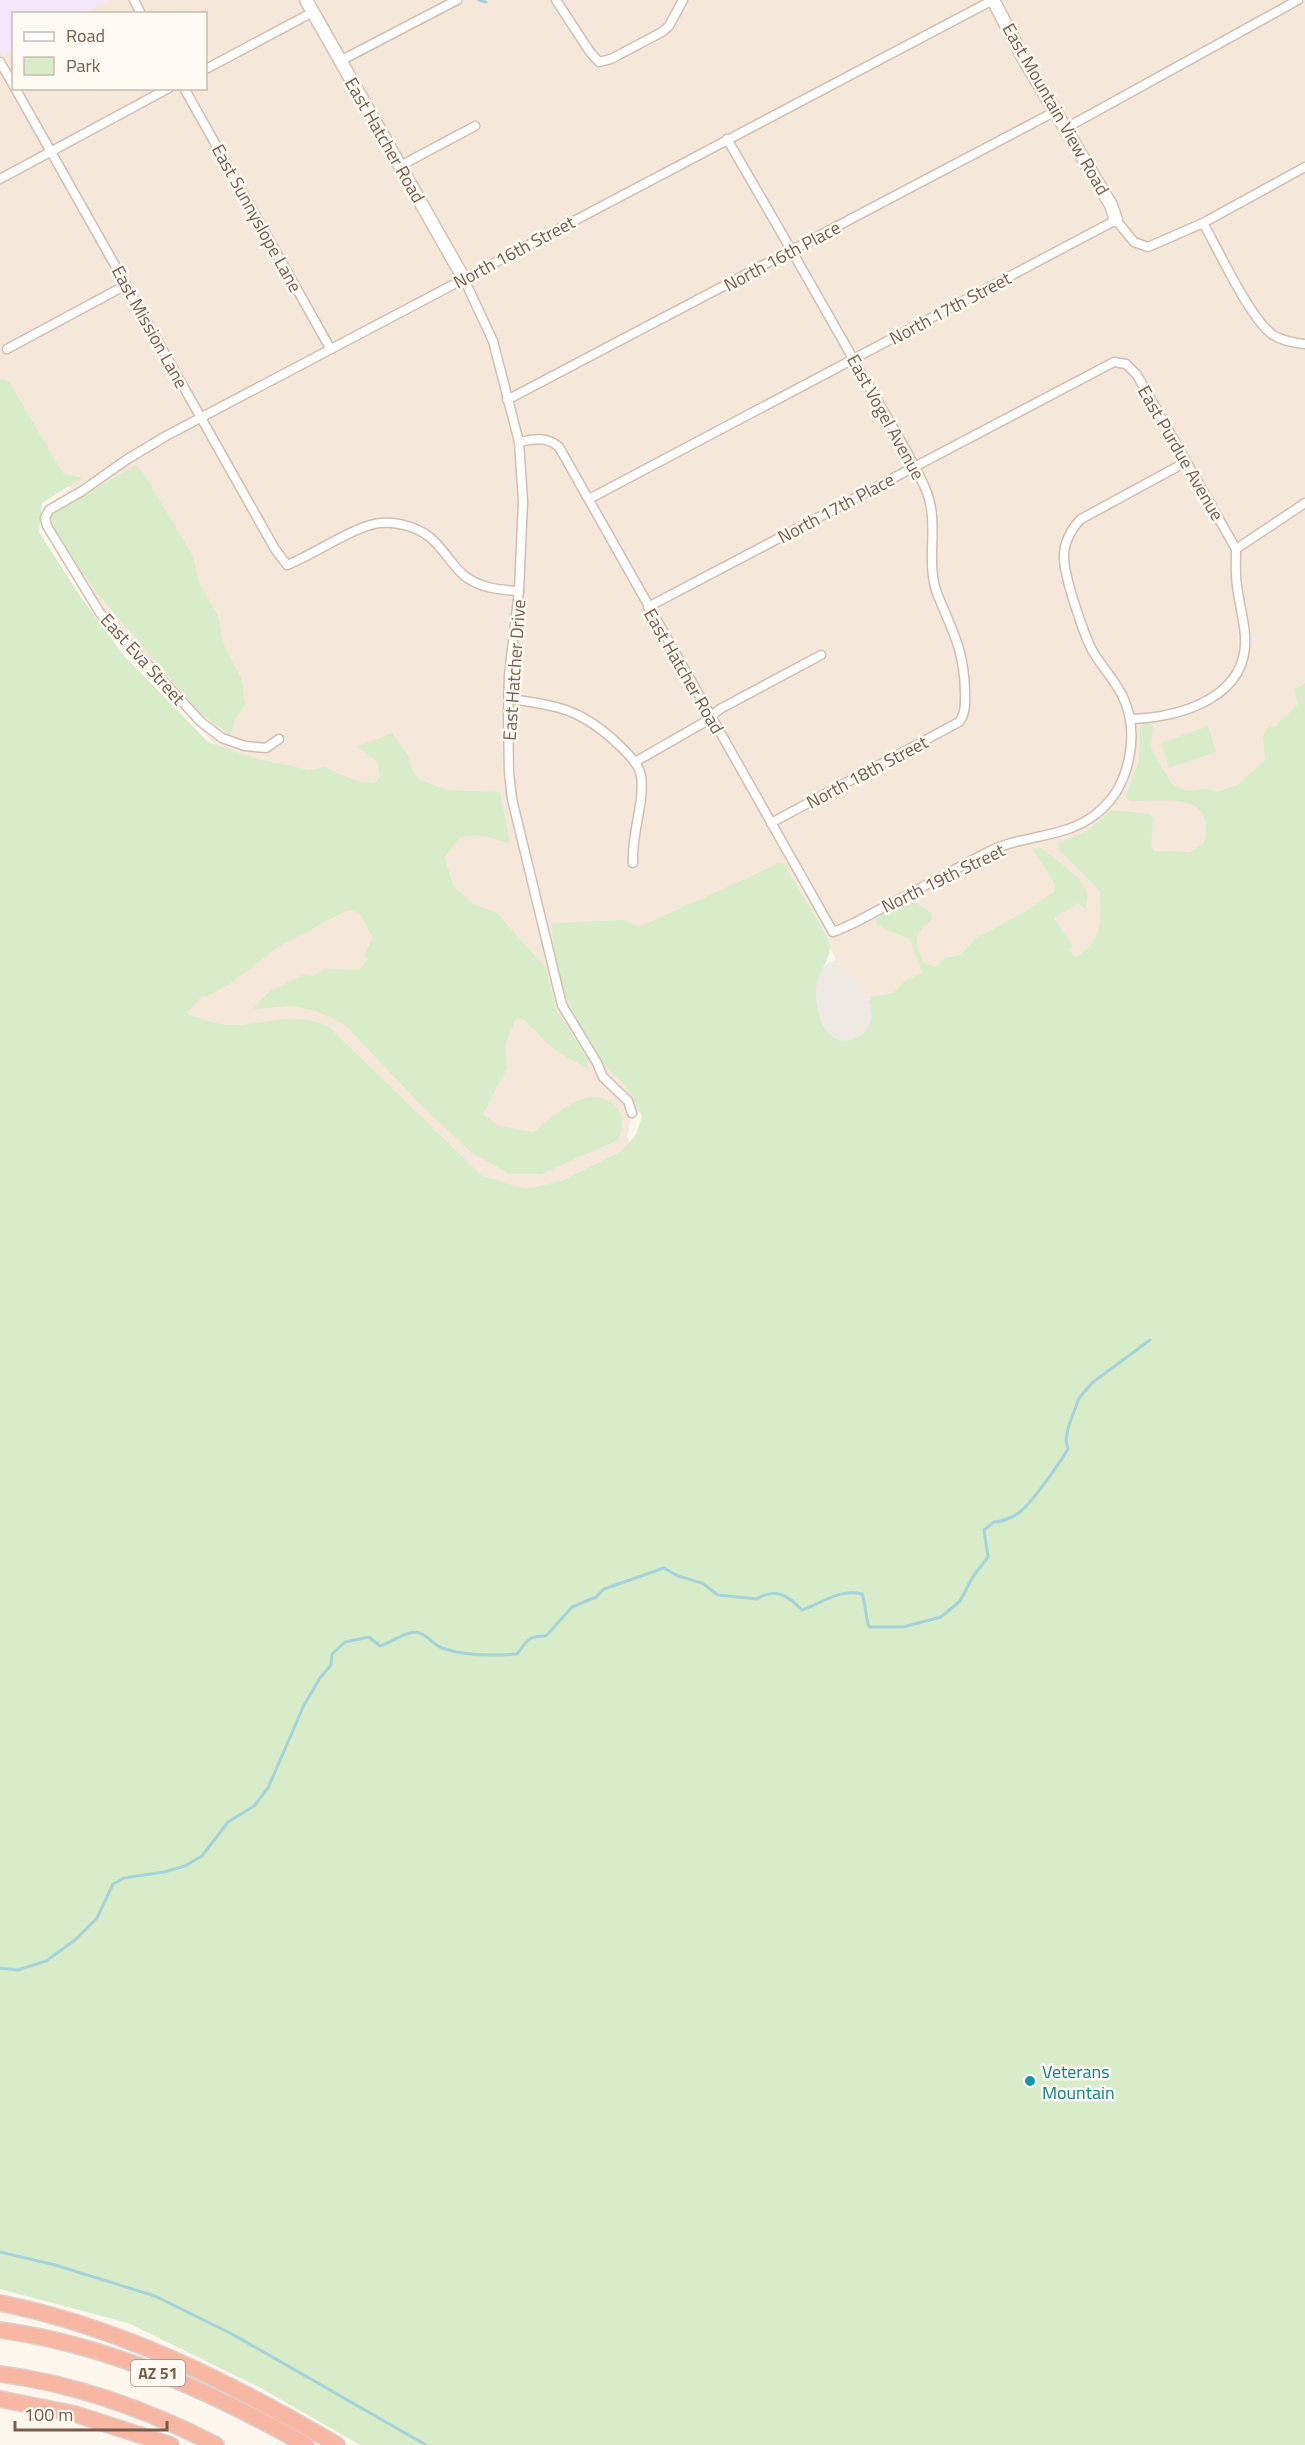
<svg xmlns="http://www.w3.org/2000/svg" width="1305" height="2445" font-family="'Titillium Web',sans-serif">
<style>
.residential{fill:#f5e8da;fill-rule:evenodd}
.industrial{fill:#efe9e4}
.education{fill:#f3e8fa}
.green{fill:#d8ecc9}
.lines{fill:none;stroke-linecap:round;stroke-linejoin:round}
.stream{stroke:#a5d3da;stroke-width:3}
.street-casing{stroke:#d1beb0;stroke-width:11}
.secondary-casing{stroke:#d6c0b0;stroke-width:15}
.highway-casing{stroke:#dad1cd;stroke-width:18}
.street{stroke:#fff;stroke-width:8}
.secondary{stroke:#fff;stroke-width:12}
.highway{stroke:#f7b7a3;stroke-width:15}
.culture-dot{fill:#0f9aa8;stroke:#fffaf3;stroke-width:2}
.labels{text-anchor:middle;dominant-baseline:central;stroke-width:5;stroke-linejoin:round;paint-order:stroke}
.shield{fill:#fffaf3;stroke:#a28b7f;stroke-width:1.5}
.shield-label{font-size:16px;font-weight:bold;fill:#7a5c4d}
.street-label{font-size:18px;fill:#7a5c4d;stroke:#fffaf3}
.culture-label{font-size:18px;fill:#0d838f;stroke:#fffaf3;text-anchor:start}
</style>
<rect width="100%" height="100%" fill="#fdf6ec"/>
<path class="residential" d="M0 0H1305V710L1216 861 1111 925 1076 966 949 974 894 995 868 999 853 972 845 975 785 869 652 1104 632 1114 627 1137 630 1141 629 1154 378 1360 166 989 331 799 220 750 148 672 118 643 80 591 68 560 41 519 44 507 70 489 4 407 0 409ZM14 14H206V88H14Z"/>
<path class="industrial" d="M837 959 845 975 853 972 887 1034 838 1060 794 981Z"/>
<path class="education" d="M0 0H109L84 13 14 14 13 50 3 56 0 50Z"/>
<g class="green">
<path d="M2 379 9 382 63 473 82 478 42 503 39 532 80 596 124 656 208 742 257 759 309 770 324 767 359 782 374 783 380 777 377 761 357 747 392 733 408 755 414 774 421 780 447 790 500 792 510 843 479 835 460 837 445 857 453 886 473 904 497 913 545 967 557 1011 588 1059V1069L556 1051 524 1020 516 1018 505 1044 507 1069 483 1114 498 1126 534 1132C553 1116 590 1081 615 1106 626 1117 623 1126 618 1140L541 1174H509L471 1152 422 1106 344 1024 316 1011 292 1006 253 1009 269 992 303 975 311 976 325 969 359 970 368 959 364 955 373 938 360 913 348 910 281 945 230 984 207 996H203C196 1001 195 1007 187 1012L189 1015C202 1018 217 1025 231 1025 267 1026 293 1009 329 1027L482 1176 526 1189 562 1181 622 1151 636 1134 642 1116 626 1086 605 1067 583 1031 558 981 551 923 623 920 640 927C686 904 732 887 777 863L784 864C795 883 806 901 817 920 820 926 826 934 828 940 833 954 825 963 819 975 813 990 816 1015 825 1029 842 1056 883 1032 869 1002L871 997 893 993 906 980 922 973 910 939 877 925 876 918 911 899 931 913 932 919C912 936 915 939 923 962L935 967 945 958 960 955 976 938 1023 913 1054 892 1055 884 1032 849 1039 847C1051 856 1086 879 1087 894 1088 899 1086 904 1086 909L1078 903 1054 918 1073 947 1069 949 1075 958C1104 938 1100 924 1100 891L1059 850 1058 843 1089 830 1111 810 1150 814 1153 818 1151 847 1154 851 1190 852 1204 843C1217 790 1166 802 1131 801L1125 797 1139 761 1140 727 1146 723 1153 725 1151 748 1171 783 1187 791 1209 789 1217 792 1238 785 1265 760 1263 736 1269 726 1274 727 1298 704 1295 689 1305 683V2445H360L259 2387 128 2323 0 2289V381Z"/>
<path d="M135 465 142 471 193 556 198 580 218 616 224 646 242 680 245 705 236 717 230 735 198 711 95 590 63 546 50 516Z"/>
<path d="M1208 726 1216 752 1169 768 1161 743Z"/>
</g>
<g class="lines">
<g class="stream">
<path d="M479 0 486 2"/>
<path d="M0 1968 18 1970 46 1961 75 1940 97 1918 113 1884 124 1878 164 1872 185 1866 202 1856 228 1822 254 1806 268 1788 304 1705 320 1678 331 1665 332 1654 345 1642 369 1637 380 1646C390 1643 400 1635 410 1633 424 1629 431 1644 442 1648 465 1656 493 1656 517 1654 527 1641 529 1635 546 1636L572 1607 596 1597 604 1589 664 1568 678 1576 702 1583 718 1595 757 1599C775 1587 789 1596 802 1610 822 1603 840 1588 862 1594 866 1605 865 1615 869 1627H903L941 1617 960 1601 972 1578 988 1557 984 1530 994 1522C1002 1522 1014 1517 1021 1511 1032 1502 1060 1463 1068 1449L1066 1440 1068 1428 1079 1398 1092 1383 1150 1340"/>
<path d="M0 2252 55 2265 155 2296 232 2334 426 2445"/>
</g>
<defs>
<g id="street">
<path d="M134 0 141 14"/>
<path d="M556 0 590 52 599 62 611 59 662 32 669 26 683 0"/>
<path d="M340 61 457 0"/>
<path d="M0 62 14 86"/>
<path d="M206 69 313 12"/>
<path d="M15 88 275 549 287 565C313 555 356 525 380 523 398 521 422 528 435 542 446 553 454 568 466 577 481 588 500 590 519 591"/>
<path d="M184 88 330 348"/>
<path d="M1066 128 1298 0"/>
<path d="M727 139C772 216 816 293 860 371 882 410 908 449 926 490 940 523 925 560 937 593 952 631 964 648 965 692 965 702 966 714 959 722L771 823"/>
<path d="M400 166 475 126"/>
<path d="M0 179 169 88"/>
<path d="M1203 223C1218 249 1250 319 1273 335 1283 341 1294 343 1305 344"/>
<path d="M464 279 493 341 519 442 523 501 519 591 509 675 508 715 509 773 512 799 562 1005 597 1063 603 1077 628 1101 632 1113"/>
<path d="M7 349 126 285"/>
<path d="M507 400 1056 111"/>
<path d="M519 442C534 439 546 436 559 447L833 932C851 926 869 915 886 906 921 888 955 869 990 851 1024 834 1065 839 1096 814 1130 788 1141 733 1122 695 1114 679 1101 666 1092 650 1083 632 1065 579 1064 559 1063 544 1071 529 1081 519L1186 462"/>
<path d="M589 499 1116 220 1134 242 1148 247 1203 223 1305 167"/>
<path d="M1236 549 1305 503"/>
<path d="M648 607 1114 362 1126 364 1137 375 1236 549"/>
<path d="M509 699C559 705 583 710 620 746 629 755 639 764 641 776 645 802 631 835 633 863"/>
<path d="M1132 719C1180 717 1249 698 1245 636 1244 619 1239 603 1237 586 1235 574 1236 561 1236 549"/>
<path d="M279 739 266 748 245 746 222 738 201 722 100 613 47 526 45 518 49 510 82 491 126 460 166 436 993 0"/>
<path d="M635 762 703 723 720 709 821 655"/>
</g>
<g id="secondary">
<path d="M306 0 464 279"/>
<path d="M993 0 1025 61 1111 205 1116 220"/>
</g>
<g id="highway">
<path d="M0 2303C121 2327 231 2383 337 2445"/>
<path d="M0 2330C109 2345 210 2391 306 2445"/>
<path d="M0 2374C76 2384 148 2410 216 2445"/>
<path d="M0 2399 75 2414 171 2445"/>
</g>
</defs>
<use href="#street" class="street-casing"/>
<use href="#secondary" class="secondary-casing"/>
<use href="#highway" class="highway-casing"/>
<use href="#street" class="street"/>
<use href="#secondary" class="secondary"/>
<use href="#highway" class="highway"/>
</g>
<circle class="culture-dot" cx="1030" cy="2081" r="6"/>
<g class="labels">
<rect class="shield" x="131" y="2360" width="54" height="26" rx="4.5"/>
<g class="shield-label">
<text x="158" y="2373">AZ 51</text>
</g>
<g class="street-label">
<text transform="translate(1056 109) rotate(60)">East Mountain View Road</text>
<text transform="translate(385 140) rotate(60)">East Hatcher Road</text>
<text transform="translate(257 218) rotate(61)">East Sunnyslope Lane</text>
<text transform="translate(514 252) rotate(-28)">North 16th Street</text>
<text transform="translate(782 256) rotate(-28)">North 16th Place</text>
<text transform="translate(950 308) rotate(-28)">North 17th Street</text>
<text transform="translate(150 327) rotate(61)">East Mission Lane</text>
<text transform="translate(886 417) rotate(61)">East Vogel Avenue</text>
<text transform="translate(1181 453) rotate(60)">East Purdue Avenue</text>
<text transform="translate(836 508) rotate(-28)">North 17th Place</text>
<text transform="translate(143 659) rotate(48)">East Eva Street</text>
<text transform="translate(514 670) rotate(-86)">East Hatcher Drive</text>
<text transform="translate(684 671) rotate(60)">East Hatcher Road</text>
<text transform="translate(867 772) rotate(-28)">North 18th Street</text>
<text transform="translate(943 878) rotate(-26)">North 19th Street</text>
</g>
<g class="culture-label">
<text x="1042" y="2071">Veterans<tspan x="1042" dy="21">Mountain</tspan></text>
</g>
</g>
<rect x="12" y="12" width="195" height="78" fill="#fffaf3" stroke="#cabbb1" stroke-width="1.5"/>
<rect x="24" y="32" width="30" height="9" fill="#ffffff" stroke="#cabbb1" stroke-width="1.5"/>
<text x="66" y="42" font-size="18" fill="#7a5c4d">Road</text>
<rect x="24" y="57" width="30" height="18" fill="#d8ecc9" stroke="#cabbb1" stroke-width="1.5"/>
<text x="66" y="72" font-size="18" fill="#7a5c4d">Park</text>
<path d="M15 2421v9h152v-9" fill="none" stroke="#7a5c4d" stroke-width="3"/>
<text x="24" y="2421" font-size="18" fill="#7a5c4d" stroke="#fffaf3" stroke-width="4.5" paint-order="stroke">100 m</text>
</svg>
